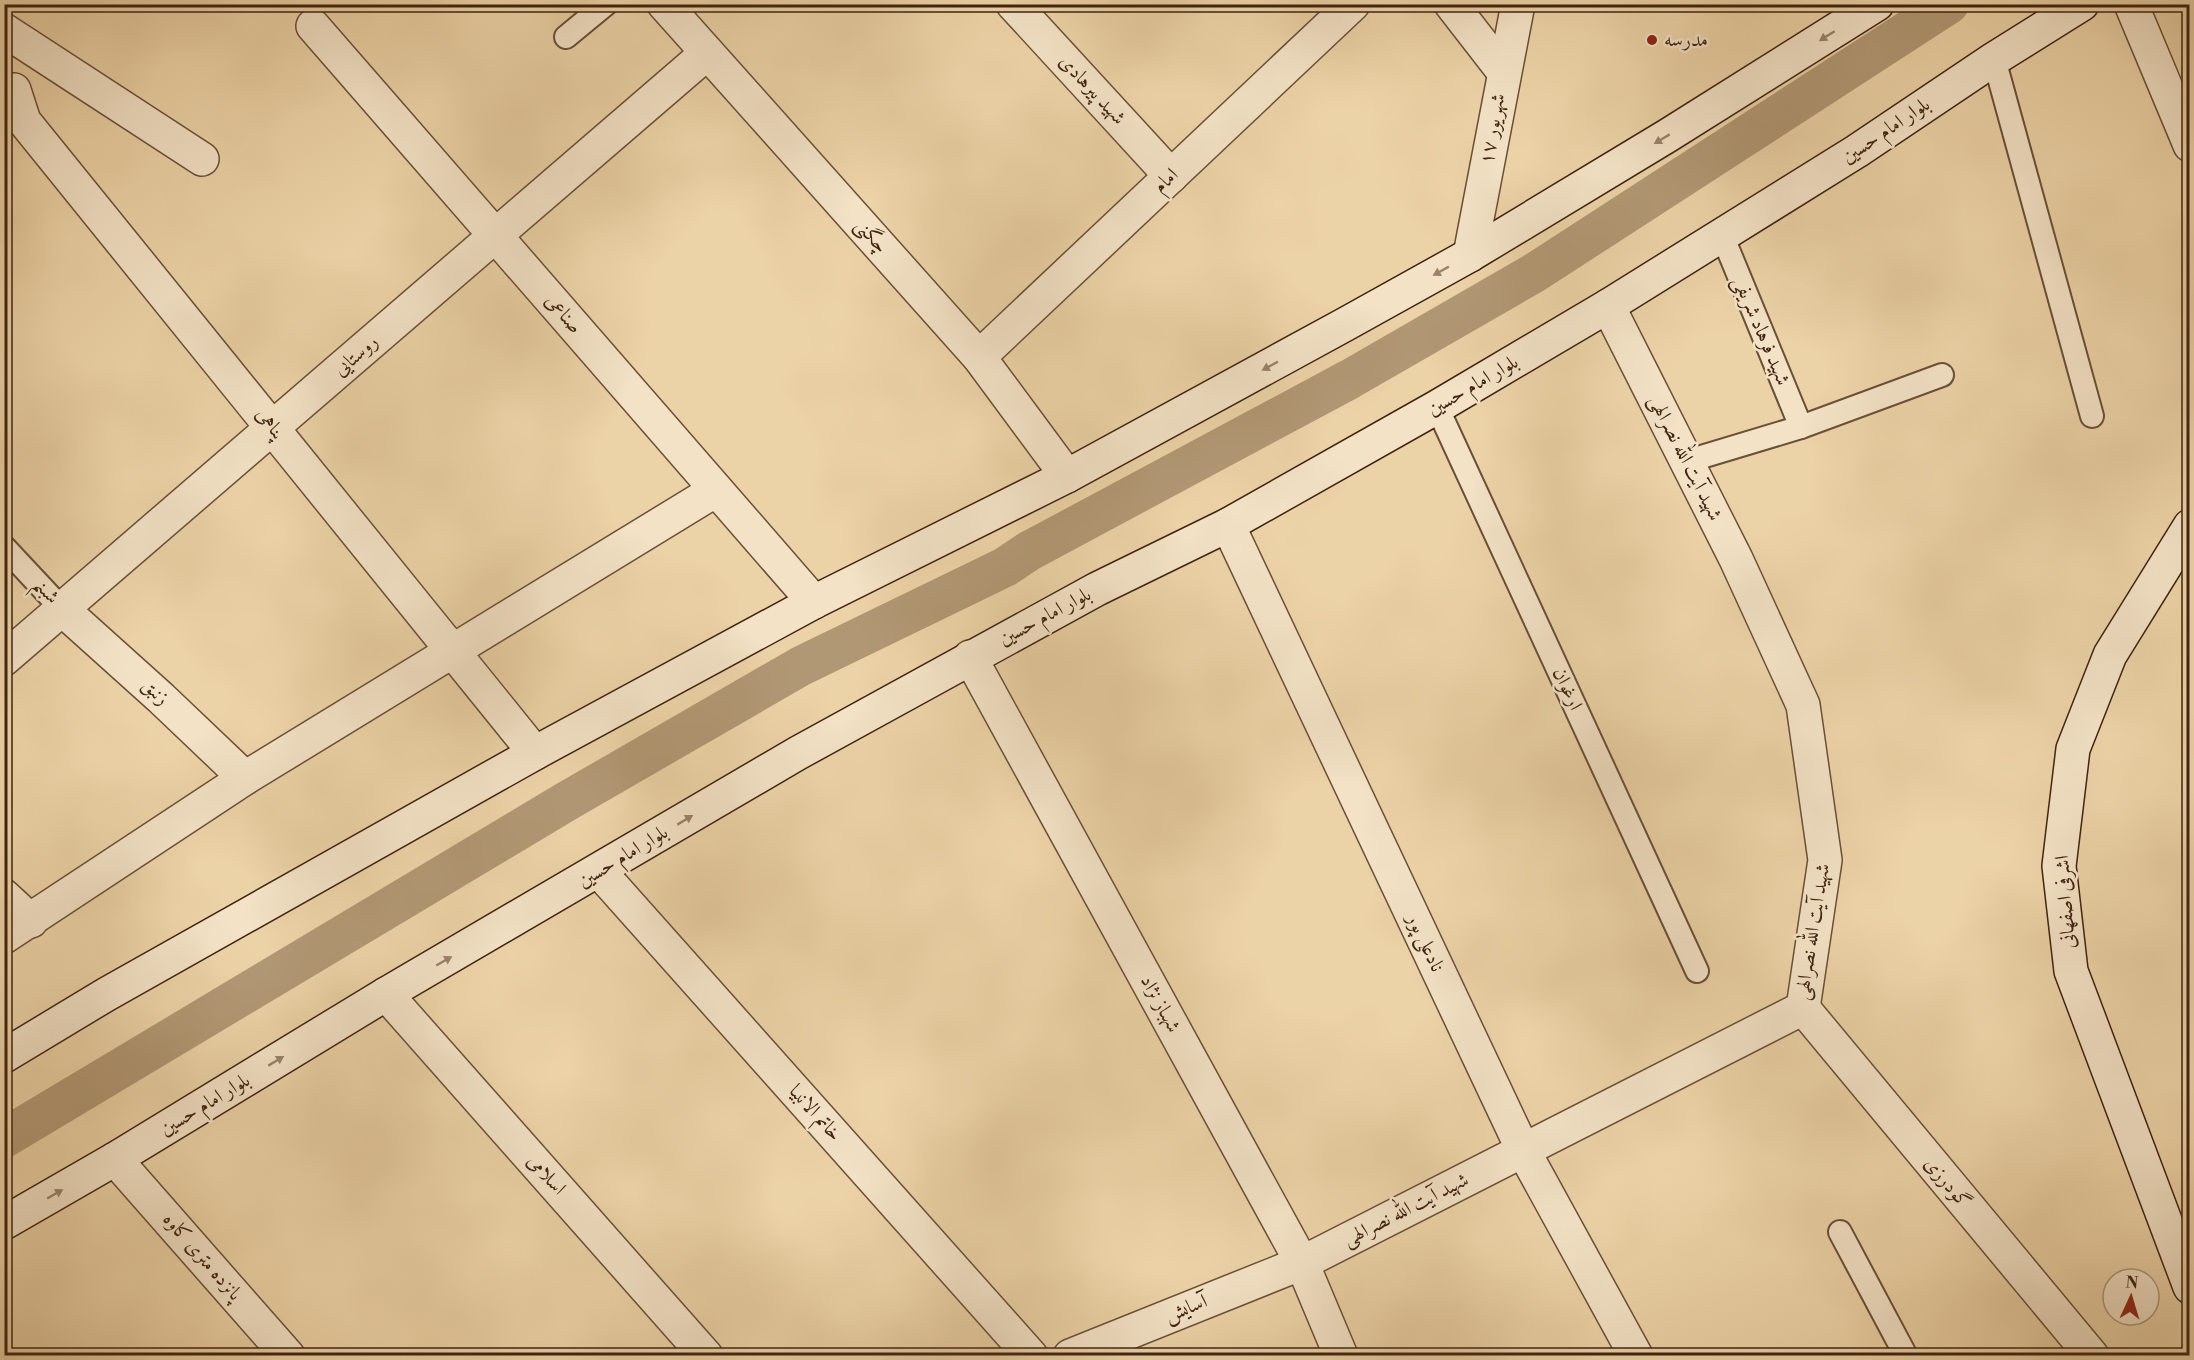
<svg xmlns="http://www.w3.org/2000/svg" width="2194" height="1360" font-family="'Libre Bodoni',Amiri,serif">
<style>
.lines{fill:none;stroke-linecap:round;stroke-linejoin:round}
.canal{stroke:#b19874;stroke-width:40}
.service-casing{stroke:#6a5037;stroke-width:26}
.minor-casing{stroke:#6a5037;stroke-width:36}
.tertiary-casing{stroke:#6a5037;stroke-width:36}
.secondary-casing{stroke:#3f2412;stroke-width:36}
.service{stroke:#f3e2c6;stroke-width:22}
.minor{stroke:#f3e2c6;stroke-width:33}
.tertiary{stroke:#f3e2c6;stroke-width:33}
.secondary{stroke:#f3e2c6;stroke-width:33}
.oneway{fill:#99836c}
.poi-dot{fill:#8f2418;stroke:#f3e2c6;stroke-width:2}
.labels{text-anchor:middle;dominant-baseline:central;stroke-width:5;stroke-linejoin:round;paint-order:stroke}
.poi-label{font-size:20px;fill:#3f2412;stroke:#f3e2c6;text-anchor:start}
.street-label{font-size:20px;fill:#3f2412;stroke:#f3e2c6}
</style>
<rect width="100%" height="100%" fill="#ecd3a7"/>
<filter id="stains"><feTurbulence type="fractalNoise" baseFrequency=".00333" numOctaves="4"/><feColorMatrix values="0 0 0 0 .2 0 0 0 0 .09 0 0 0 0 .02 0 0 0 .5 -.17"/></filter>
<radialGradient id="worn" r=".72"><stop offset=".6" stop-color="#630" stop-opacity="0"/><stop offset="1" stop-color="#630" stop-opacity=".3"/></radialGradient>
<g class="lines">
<path class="canal" d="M4 1138 567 801 801 666 1005 567 1029 551 1350 379 1534 273 1949 4"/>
<defs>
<g id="service">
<path d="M566 37 606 4"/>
<path d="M1994 59 2092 416"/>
<path d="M1722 235 1801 427"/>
<path d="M1437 407 1697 971"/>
<path d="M1688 461 1801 427 1942 375"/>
<path d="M4 547 62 609"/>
<path d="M1840 1232 1906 1356"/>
</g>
<g id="minor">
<path d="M664 4 979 357 1067 476"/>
<path d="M1013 4 1171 176"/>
<path d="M1451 4 1503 71"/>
<path d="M2131 4 2190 145"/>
<path d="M313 26 814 602"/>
<path d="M4 30 202 159"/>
<path d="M14 90 24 121 535 753"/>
<path d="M979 357 1353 4"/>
<path d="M1228 525 1523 1150 1636 1356"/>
<path d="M62 609 161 698 245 778"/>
<path d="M970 657 1302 1263 1341 1356"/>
<path d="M4 659 707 53"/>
<path d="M599 871 1031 1356"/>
<path d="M4 896 31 921"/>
<path d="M4 937 245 778 716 490"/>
<path d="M386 994 706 1356"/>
<path d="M1803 1008 2092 1356"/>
<path d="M1070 1356 1302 1263 1803 1008 1825 860 1803 705 1736 559 1608 306"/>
</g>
<g id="tertiary">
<path d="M1470 255 1518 4"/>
<path d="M115 1159 288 1356"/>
</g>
<g id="secondary">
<path d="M2190 526 2110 655 2073 749 2059 866 2071 971 2190 1287"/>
<path d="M4 1056 107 994 535 753 814 602 1067 476 1344 325 1470 255 1667 136 1877 4"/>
<path d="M4 1223 115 1159 386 994 798 753 1097 589 1228 525 1437 407 1608 306 1857 151 1994 59 2082 4"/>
</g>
</defs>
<use href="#service" class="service-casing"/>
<use href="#minor" class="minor-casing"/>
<use href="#tertiary" class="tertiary-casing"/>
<use href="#secondary" class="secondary-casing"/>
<use href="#service" class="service"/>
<use href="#minor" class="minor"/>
<use href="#tertiary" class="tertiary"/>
<use href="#secondary" class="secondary"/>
</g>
<defs><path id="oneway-solid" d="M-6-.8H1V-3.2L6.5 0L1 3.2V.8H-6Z" transform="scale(1.5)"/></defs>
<g class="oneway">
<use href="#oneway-solid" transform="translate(1827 36) rotate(148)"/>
<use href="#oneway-solid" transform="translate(1662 139) rotate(149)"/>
<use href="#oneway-solid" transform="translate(1441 271) rotate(151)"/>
<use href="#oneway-solid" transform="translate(1270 366) rotate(151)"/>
<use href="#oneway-solid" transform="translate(685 820) rotate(-31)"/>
<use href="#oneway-solid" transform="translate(444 961) rotate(-30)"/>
<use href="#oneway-solid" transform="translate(276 1061) rotate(-31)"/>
<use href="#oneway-solid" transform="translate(55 1194) rotate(-30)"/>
</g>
<circle class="poi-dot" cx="1652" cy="40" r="6"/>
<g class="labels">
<g class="poi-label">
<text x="1664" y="40">مدرسه</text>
</g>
<g class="street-label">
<text transform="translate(1092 90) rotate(47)">شهید پیرهادی</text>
<text transform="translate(1493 129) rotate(-80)">۱۷ شهریور</text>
<text transform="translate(1886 131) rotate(-34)">بلوار امام حسین</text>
<text transform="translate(1166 181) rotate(-43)">امام</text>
<text transform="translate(871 236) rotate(48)">چگنی</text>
<text transform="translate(563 314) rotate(49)">صناعی</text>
<text transform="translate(1761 331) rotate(67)">شهید فرهاد شریفی</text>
<text transform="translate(356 356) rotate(-41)">روستایی</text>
<text transform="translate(1473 386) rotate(-30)">بلوار امام حسین</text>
<text transform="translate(270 424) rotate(51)">پناهی</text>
<text transform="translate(1685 458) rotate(63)">شهید آیت الله نصرالهی</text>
<text transform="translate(46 591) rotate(47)">شبنم</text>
<text transform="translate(1045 617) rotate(-28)">بلوار امام حسین</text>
<text transform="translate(1567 689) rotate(65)">ارغوان</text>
<text transform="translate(155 692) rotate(43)">زنبق</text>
<text transform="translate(623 857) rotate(-31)">بلوار امام حسین</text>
<text transform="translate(2066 902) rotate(-94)">اشرفی اصفهانی</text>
<text transform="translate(1813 932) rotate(-81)">شهید آیت الله نصرالهی</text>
<text transform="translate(1425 943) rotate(65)">نادعلی پور</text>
<text transform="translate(1160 1004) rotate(61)">شهباز نژاد</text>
<text transform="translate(205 1105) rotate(-31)">بلوار امام حسین</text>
<text transform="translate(815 1113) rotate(48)">خاتم الانبیا</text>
<text transform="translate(546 1175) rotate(48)">اسلامی</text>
<text transform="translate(1947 1183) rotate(50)">گودرزی</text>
<text transform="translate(1406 1210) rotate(-27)">شهید آیت الله نصرالهی</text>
<text transform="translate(202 1257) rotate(49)">پانزده متری کاوه</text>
<text transform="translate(1186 1309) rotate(-22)">آسایش</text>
</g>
</g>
<rect width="2194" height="1360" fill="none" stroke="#ecd3a7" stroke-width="24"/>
<rect x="6" y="6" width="2182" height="1348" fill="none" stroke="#3f2412" stroke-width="3"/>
<rect x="12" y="12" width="2170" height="1336" fill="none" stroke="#3f2412" stroke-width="1.5"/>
<g transform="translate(2131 1297) rotate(4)"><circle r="28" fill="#f3e2c6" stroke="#ab967e" stroke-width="1.5"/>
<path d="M0-4.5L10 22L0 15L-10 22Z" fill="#8f2418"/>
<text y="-9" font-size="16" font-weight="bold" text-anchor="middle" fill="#3f2412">N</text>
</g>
<rect width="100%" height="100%" filter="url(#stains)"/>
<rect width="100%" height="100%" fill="url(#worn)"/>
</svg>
